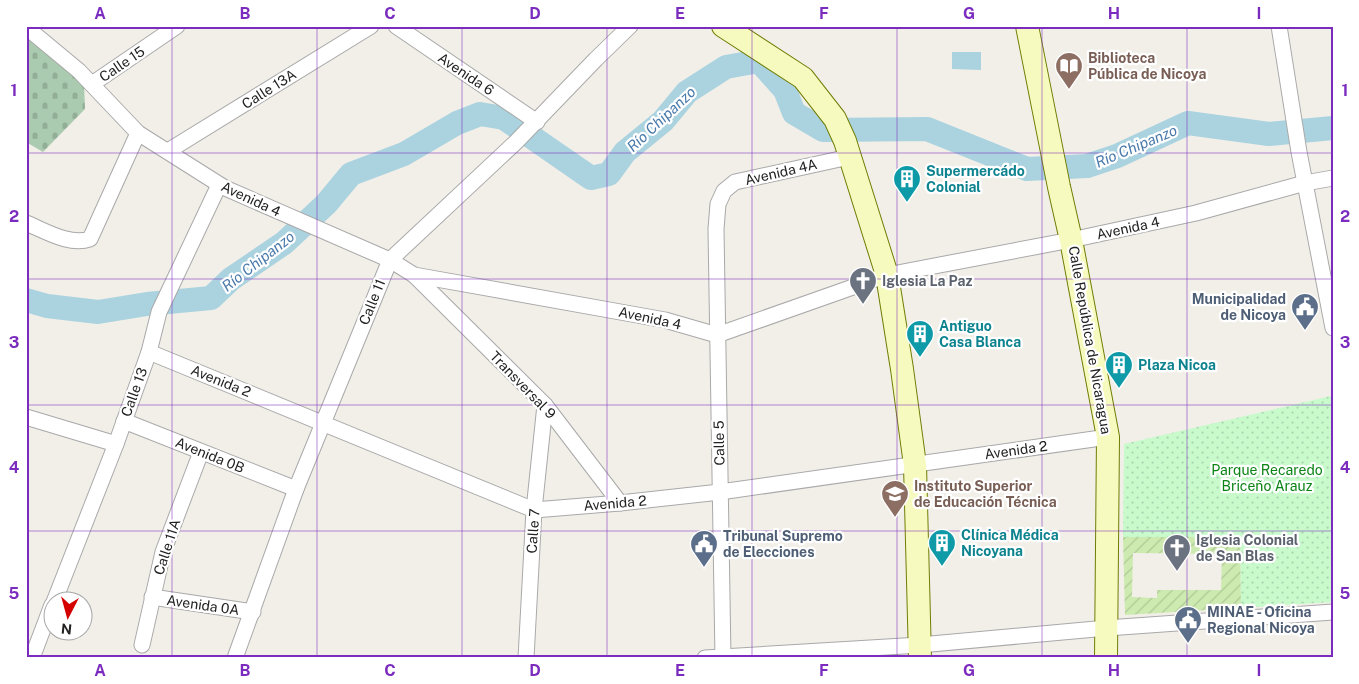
<svg xmlns="http://www.w3.org/2000/svg" width="1359" height="684" font-family="'Public Sans',sans-serif">
<style>
.cemetery{fill:url(#cemetery-stones)}
.park{fill:url(#park-dots)}
.garden{fill:url(#garden-furrows);fill-rule:evenodd}
.water{fill:#aad3df}
.lines{fill:none;stroke-linecap:round;stroke-linejoin:round}
.river{stroke:#aad3df;stroke-width:24}
.street-casing{stroke:#a9a9a9;stroke-width:17}
.secondary-casing{stroke:#707d05;stroke-width:24}
.street{stroke:#fff;stroke-width:15}
.secondary{stroke:#f7fabf;stroke-width:22}
.grid{fill:none;stroke:#7b2cbf;stroke-width:1;stroke-opacity:0.55}
.labels{text-anchor:middle;dominant-baseline:central;stroke-width:4.5;stroke-linejoin:round;paint-order:stroke}
.education-label{font-size:14px;font-weight:bold;fill:#785e54;stroke:#fff;text-anchor:start}
.street-label{font-size:14px;fill:#222;stroke:#fff}
.culture-label{font-size:14px;font-weight:bold;fill:#0d838f;stroke:#fff;text-anchor:start}
.worship-label{font-size:14px;font-weight:bold;fill:#5b616d;stroke:#fff;text-anchor:start}
.service-label{font-size:14px;font-weight:bold;fill:#4e5e75;stroke:#fff;text-anchor:start}
.park-label{font-size:14px;fill:#0c8416;stroke:#fff}
.water-label{font-size:15px;font-style:italic;fill:#4a7aab;stroke:#fff}
.neatline{fill:none;stroke:#7b2cbf;stroke-width:2}
.grid-label{font-size:16px;text-anchor:middle;font-weight:bold;fill:#7b2cbf}
</style>
<defs>
<pattern id="cemetery-stones" width="16" height="16" patternUnits="userSpaceOnUse" patternTransform="scale(1.25)"><rect width="16" height="16" fill="#aacbaf"/><path d="M2 7V4a2 2 0 0 1 4 0v3zM10 15v-3a2 2 0 0 1 4 0v3z" fill="#92ae96"/></pattern>
<pattern id="park-dots" width="8" height="8" patternUnits="userSpaceOnUse" patternTransform="scale(1.25)"><rect width="8" height="8" fill="#c8facc"/><path d="M2 2h.1M6 6h.1" fill="none" stroke="#acd6af" stroke-width="1.8" stroke-linecap="round"/></pattern>
<pattern id="garden-furrows" width="10" height="10" patternUnits="userSpaceOnUse" patternTransform="scale(1.25)"><rect width="10" height="10" fill="#cdebb0"/><path d="M-1 1l2-2M0 10L10 0M9 11l2-2" fill="none" stroke="#b0c997"/></pattern>
</defs>
<rect width="100%" height="100%" fill="#f2efe9"/>
<path class="cemetery" d="M26 37 84 83 85 109 43 152 26 142Z"/>
<path class="park" d="M1331 396 1333 426V602L1241 608 1240 537H1123L1124 444Z"/>
<path class="garden" d="M1123 537H1240L1241 608 1125 615ZM1133 553 1222 554 1221 590H1157V598L1132 597Z"/>
<path class="water" d="M952 52H981V70L952 69Z"/>
<g class="lines">
<path class="river" d="M26 300 47 306 98 312 147 304 211 298 231 279 284 243 326 204 351 174 404 154 457 123 480 114 504 118 591 178 609 174 625 152 663 121 687 92 726 67 759 61 785 90 794 113 823 130 927 129 1027 169 1087 166 1117 156 1188 123 1269 134 1333 128"/>
<defs>
<g id="street">
<path d="M396 26 537 122"/>
<path d="M1279 26 1299 152 1333 328"/>
<path d="M26 27 79 71 138 133 225 188 390 260 414 275 665 320 717 335 887 275 1071 240 1196 213 1305 183 1333 178"/>
<path d="M92 84 177 26"/>
<path d="M168 151 371 26"/>
<path d="M26 223C46 231 69 246 90 239L138 133"/>
<path d="M414 275 545 405 620 503"/>
<path d="M149 352 534 510 620 503 720 492 1108 437"/>
<path d="M26 417 116 444"/>
<path d="M124 421 296 489"/>
<path d="M152 597 253 612"/>
<path d="M54 602 116 444 149 352 159 312 219 185"/>
<path d="M142 645 163 552 201 452"/>
<path d="M32 658 52 605"/>
<path d="M235 658 296 489 390 260 516 142 596 59 630 26"/>
<path d="M526 658 534 510 545 405"/>
<path d="M705 658 920 645 1107 628 1333 612"/>
<path d="M723 658 716 229 718 204 724 191 735 182 849 157"/>
</g>
<g id="secondary">
<path d="M723 26 803 78 835 119 845 141 887 275 902 369 915 465 920 658"/>
<path d="M1027 26 1059 187 1071 240 1108 437 1106 658"/>
</g>
</defs>
<use href="#street" class="street-casing"/>
<use href="#secondary" class="secondary-casing"/>
<use href="#street" class="street"/>
<use href="#secondary" class="secondary"/>
</g>
<path class="grid" d="M172 26V658M317 26V658M462 26V658M607 26V658M752 26V658M897 26V658M1042 26V658M1187 26V658M26 153H1333M26 279H1333M26 405H1333M26 531H1333"/>
<defs>
<symbol id="library-pin" viewBox="-11 -11 22 30"><path d="M0 17L-7.5 6A9.5 9.5 0 1 1 7.5 6Z" fill="#8d6e63" stroke="#fff"/><path d="M-6-4Q-3-5.5-.7-3.5V5Q-3 3-6 4ZM6-4Q3-5.5 .7-3.5V5Q3 3 6 4Z" fill="#fff"/></symbol>
<symbol id="building-pin" viewBox="-11 -11 22 30"><path d="M0 17L-7.5 6A9.5 9.5 0 1 1 7.5 6Z" fill="#0f9aa8" stroke="#fff"/><path d="M-4-6H4V6H1V3H-1V6H-4ZM-2.5-4.3h1.7v1.8h-1.7ZM.8-4.3h1.7v1.8H.8ZM-2.5-1h1.7V.8h-1.7ZM.8-1h1.7V.8H.8Z" fill="#fff"/></symbol>
<symbol id="church-pin" viewBox="-11 -11 22 30"><path d="M0 17L-7.5 6A9.5 9.5 0 1 1 7.5 6Z" fill="#6b7280" stroke="#fff"/><path d="M-1.2-6h2.4v3.5h3.3v2.4h-3.3V6h-2.4V-.1h-3.3v-2.4h3.3Z" fill="#fff"/></symbol>
<symbol id="civic-pin" viewBox="-11 -11 22 30"><path d="M0 17L-7.5 6A9.5 9.5 0 1 1 7.5 6Z" fill="#5c6f8a" stroke="#fff"/><path d="M-.6-6.5H3V-4.5H.6V-3L4-1V1h2V6H-6V1h2V-1L-.6-3ZM-1.2 2.5V6h2.4V2.5Z" fill="#fff"/></symbol>
<symbol id="university-pin" viewBox="-11 -11 22 30"><path d="M0 17L-7.5 6A9.5 9.5 0 1 1 7.5 6Z" fill="#8d6e63" stroke="#fff"/><path d="M0-5L7-2L0 1L-7-2ZM-4 1L0 2.5L4 1V4Q0 6-4 4Z" fill="#fff"/></symbol>
</defs>
<g fill-rule="evenodd">
<use href="#library-pin" x="1053" y="50" width="32" height="43"/>
<use href="#building-pin" x="891" y="163" width="32" height="43"/>
<use href="#church-pin" x="847" y="265" width="32" height="43"/>
<use href="#civic-pin" x="1289" y="291" width="32" height="43"/>
<use href="#building-pin" x="904" y="318" width="32" height="43"/>
<use href="#building-pin" x="1103" y="349" width="32" height="43"/>
<use href="#university-pin" x="879" y="478" width="32" height="43"/>
<use href="#building-pin" x="926" y="527" width="32" height="43"/>
<use href="#civic-pin" x="688" y="528" width="32" height="43"/>
<use href="#church-pin" x="1161" y="532" width="32" height="43"/>
<use href="#civic-pin" x="1172" y="604" width="32" height="43"/>
</g>
<g class="labels">
<g class="education-label">
<text x="1088" y="58">Biblioteca<tspan x="1088" dy="16">Pública de Nicoya</tspan></text>
<text x="914" y="486">Instituto Superior<tspan x="914" dy="16">de Educación Técnica</tspan></text>
</g>
<g class="street-label">
<text transform="translate(122 64) rotate(-34)">Calle 15</text>
<text transform="translate(466 74) rotate(34)">Avenida 6</text>
<text transform="translate(269 89) rotate(-32)">Calle 13A</text>
<text transform="translate(781 172) rotate(-13)">Avenida 4A</text>
<text transform="translate(251 199) rotate(25)">Avenida 4</text>
<text transform="translate(1128 228) rotate(-12)">Avenida 4</text>
<text transform="translate(372 302) rotate(-68)">Calle 11</text>
<text transform="translate(650 318) rotate(12)">Avenida 4</text>
<text transform="translate(1090 340) rotate(80)">Calle República de Nicaragua</text>
<text transform="translate(221 381) rotate(22)">Avenida 2</text>
<text transform="translate(523 385) rotate(46)">Transversal 9</text>
<text transform="translate(134 392) rotate(-70)">Calle 13</text>
<text transform="translate(719 443) rotate(-91)">Calle 5</text>
<text transform="translate(1016 450) rotate(-8)">Avenida 2</text>
<text transform="translate(210 455) rotate(22)">Avenida 0B</text>
<text transform="translate(615 503) rotate(-5)">Avenida 2</text>
<text transform="translate(533 531) rotate(-86)">Calle 7</text>
<text transform="translate(167 547) rotate(-72)">Calle 11A</text>
<text transform="translate(203 605) rotate(8)">Avenida 0A</text>
</g>
<g class="culture-label">
<text x="926" y="171">Supermercádo<tspan x="926" dy="16">Colonial</tspan></text>
<text x="939" y="326">Antiguo<tspan x="939" dy="16">Casa Blanca</tspan></text>
<text x="1138" y="365">Plaza Nicoa</text>
<text x="961" y="535">Clínica Médica<tspan x="961" dy="16">Nicoyana</tspan></text>
</g>
<g class="worship-label">
<text x="882" y="281">Iglesia La Paz</text>
<text x="1196" y="540">Iglesia Colonial<tspan x="1196" dy="16">de San Blas</tspan></text>
</g>
<g class="service-label">
<text x="1286" y="299" text-anchor="end">Municipalidad<tspan x="1286" dy="16">de Nicoya</tspan></text>
<text x="723" y="536">Tribunal Supremo<tspan x="723" dy="16">de Elecciones</tspan></text>
<text x="1207" y="612">MINAE - Oficina<tspan x="1207" dy="16">Regional Nicoya</tspan></text>
</g>
<g class="park-label">
<text x="1267" y="470">Parque Recaredo<tspan x="1267" dy="16">Briceño Arauz</tspan></text>
</g>
<g class="water-label">
<text transform="translate(661 119) rotate(-43)">Río Chipanzo</text>
<text transform="translate(1136 146) rotate(-23)">Río Chipanzo</text>
<text transform="translate(258 261) rotate(-38)">Río Chipanzo</text>
</g>
</g>
<rect width="1359" height="684" fill="none" stroke="#ffffff" stroke-width="55"/>
<g transform="translate(68 616) rotate(186)"><circle r="24" fill="#ffffff" stroke="#a7a7a7"/>
<path d="M0-4L9 19L0 12L-9 19Z" fill="#d40000"/>
<text y="-8" font-size="14" font-weight="bold" text-anchor="middle" fill="#222222">N</text>
</g>
<rect x="28" y="28" width="1304" height="628" class="neatline"/>
<g class="grid-label">
<text x="100" y="19">A</text>
<text x="245" y="19">B</text>
<text x="390" y="19">C</text>
<text x="535" y="19">D</text>
<text x="680" y="19">E</text>
<text x="824" y="19">F</text>
<text x="969" y="19">G</text>
<text x="1114" y="19">H</text>
<text x="1259" y="19">I</text>
<text x="14" y="96">1</text>
<text x="1345" y="96">1</text>
<text x="14" y="222">2</text>
<text x="1345" y="222">2</text>
<text x="14" y="348">3</text>
<text x="1345" y="348">3</text>
<text x="14" y="473">4</text>
<text x="1345" y="473">4</text>
<text x="14" y="599">5</text>
<text x="1345" y="599">5</text>
<text x="100" y="676">A</text>
<text x="245" y="676">B</text>
<text x="390" y="676">C</text>
<text x="535" y="676">D</text>
<text x="680" y="676">E</text>
<text x="824" y="676">F</text>
<text x="969" y="676">G</text>
<text x="1114" y="676">H</text>
<text x="1259" y="676">I</text>
</g>
</svg>
